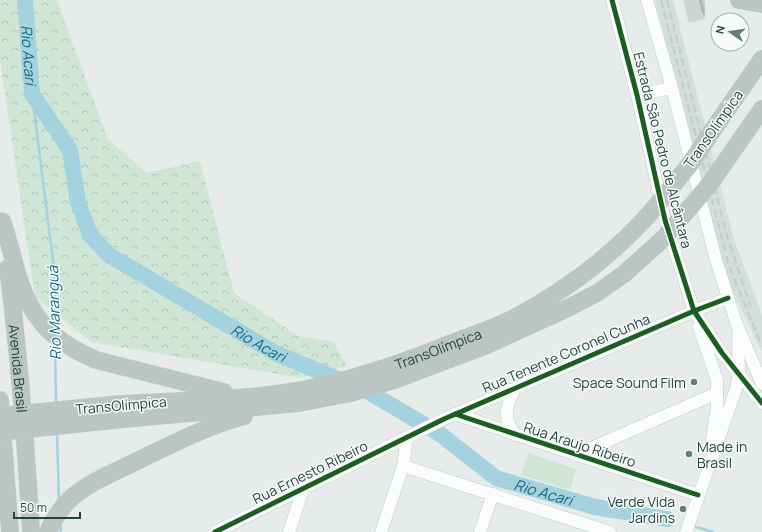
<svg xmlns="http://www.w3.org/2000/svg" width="762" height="532" font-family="Manrope,sans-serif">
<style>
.built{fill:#d4dfda}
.green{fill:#cfe6d7}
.forest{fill:url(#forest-crowns)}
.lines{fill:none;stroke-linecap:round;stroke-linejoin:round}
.stream{stroke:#a4d2de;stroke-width:2.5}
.river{stroke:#a4d2de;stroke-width:16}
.building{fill:#cdd3d1;stroke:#cfd5d3;filter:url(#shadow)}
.minor-casing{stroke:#c4c9c7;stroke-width:13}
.highway-casing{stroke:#c1cbc9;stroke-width:18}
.minor{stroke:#fbfcfc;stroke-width:12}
.highway{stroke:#bbc5c3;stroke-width:17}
.rail{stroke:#c8cdcb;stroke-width:2.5;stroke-dasharray:8 4;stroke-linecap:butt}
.highway-bridge-casing{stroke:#c1cbc9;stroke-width:18;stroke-linecap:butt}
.highway-bridge{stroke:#bbc5c3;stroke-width:17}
.cycleway-casing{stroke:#f6fbf9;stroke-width:8}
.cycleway{stroke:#1b5e20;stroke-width:5}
.poi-dot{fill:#667e79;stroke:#f6fbf9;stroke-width:1.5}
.labels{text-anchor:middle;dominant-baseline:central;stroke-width:3;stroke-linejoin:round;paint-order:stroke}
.street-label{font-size:14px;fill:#21433c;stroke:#f6fbf9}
.poi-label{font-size:14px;fill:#21433c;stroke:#f6fbf9;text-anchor:end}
.water-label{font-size:15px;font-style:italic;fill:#146c86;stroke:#f6fbf9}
</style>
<defs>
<pattern id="forest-crowns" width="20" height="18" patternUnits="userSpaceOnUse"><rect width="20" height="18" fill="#cfe6d7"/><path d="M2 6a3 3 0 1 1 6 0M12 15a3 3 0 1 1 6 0" fill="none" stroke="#b1c6b9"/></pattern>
<filter id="shadow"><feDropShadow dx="3.5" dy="-3.5" stdDeviation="2" flood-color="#0004"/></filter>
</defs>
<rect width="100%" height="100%" fill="#e7ecea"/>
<path class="built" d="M655 0H673L734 239 762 315V352L727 279Z"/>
<path class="green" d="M528 453 576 469 570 490 521 475Z"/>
<path class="forest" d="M0 0H57L108 139 147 173 200 161 234 293 298 336 334 342 347 366 301 378 91 342 35 296 0 60Z"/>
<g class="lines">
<g class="stream">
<path d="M32 94 54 269 55 326"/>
<path d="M55 345 56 404"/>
<path d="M57 433 59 502"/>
<path d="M61 523V532"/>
<path d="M696 527 713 532"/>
</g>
<path class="river" id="s1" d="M25 0 32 94 70 150 78 202 90 235 109 255 277 354 367 391 440 434 496 478 595 507 667 519"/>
</g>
<path class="building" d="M684 0H698L703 19 689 22Z"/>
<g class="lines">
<defs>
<g id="minor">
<path d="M612 0 637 95 665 220 694 311 722 353 762 403"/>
<path d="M647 0 672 88 716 260 736 322 762 384"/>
<path d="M637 95 672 88"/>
<path d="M699 327 717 380V408L711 445"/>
<path d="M515 389C506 406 502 419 516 435"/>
<path d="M455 414 698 495"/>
<path d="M575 455 717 393"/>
<path d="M403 466 610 532"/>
<path d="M215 532 444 419 694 311 728 298"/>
<path d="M289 532 303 489"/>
<path d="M381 532 403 466 407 437"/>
<path d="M480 532 493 494"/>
<path d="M686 532 736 389 739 373 738 335"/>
</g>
<g id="highway">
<path d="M739 0 762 4"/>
<path d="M719 121 762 59"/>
<path d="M746 132 762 109"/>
<path d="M2 221C9 240 13 260 19 279 33 322 55 342 96 360L224 392"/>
<path id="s2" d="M8 268C19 356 26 444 31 532"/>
<path d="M0 400 10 532"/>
<path id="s3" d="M121 404C182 400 245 401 306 389 351 380 396 365 439 348 464 338 490 330 514 318 567 290 613 255 652 211"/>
<path d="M124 419 299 403 351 393 397 379 487 345 566 309 597 293 624 274 663 239"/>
<path d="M48 532C53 520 61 508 70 499 88 483 110 474 131 464 168 446 204 427 244 416"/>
</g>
</defs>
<use href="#minor" class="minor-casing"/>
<use href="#highway" class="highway-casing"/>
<use href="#minor" class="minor"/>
<use href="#highway" class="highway"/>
<g class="rail">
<path d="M661 0 729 266 762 346"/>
<path d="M667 0 726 232 750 305"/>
</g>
<defs>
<g id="highway-bridge">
<path d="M652 211 690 164 719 121"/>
<path d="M663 239 709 185 746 132"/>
<path d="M0 416 121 404"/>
<path d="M0 432 124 419"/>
</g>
</defs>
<use href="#highway-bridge" class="highway-bridge-casing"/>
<use href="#highway-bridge" class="highway-bridge"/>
<defs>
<g id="cycleway">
<path d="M612 0 637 95 665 220 694 311 722 353 762 403"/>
<path d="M455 414 698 495"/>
<path d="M215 532 444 419 694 311 728 298"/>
</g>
</defs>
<use href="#cycleway" class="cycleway-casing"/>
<use href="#cycleway" class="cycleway"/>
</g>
<g class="poi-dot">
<circle cx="694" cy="382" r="4"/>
<circle cx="689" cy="454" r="4"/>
<circle cx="683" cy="509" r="4"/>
</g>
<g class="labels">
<g class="street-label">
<text transform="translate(713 129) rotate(-55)">TransOlímpica</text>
<text transform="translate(663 150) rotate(76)">Estrada São Pedro de Alcântara</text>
<text stroke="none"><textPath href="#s3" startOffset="324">TransOlímpica</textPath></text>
<text transform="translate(566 353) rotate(-23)">Rua Tenente Coronel Cunha</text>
<text stroke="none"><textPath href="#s2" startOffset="101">Avenida Brasil</textPath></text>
<text transform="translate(121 405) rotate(-5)">TransOlímpica</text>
<text transform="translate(580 444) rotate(18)">Rua Araujo Ribeiro</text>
<text transform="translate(310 472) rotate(-26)">Rua Ernesto Ribeiro</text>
</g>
<g class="poi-label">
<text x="686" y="382">Space Sound Film</text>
<text x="697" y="446" text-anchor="start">Made in<tspan x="697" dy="16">Brasil</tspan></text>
<text x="675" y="501">Verde Vida<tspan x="675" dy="16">Jardins</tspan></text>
</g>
<g class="water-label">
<text stroke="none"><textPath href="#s1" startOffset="55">Rio Acari</textPath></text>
<text transform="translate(54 313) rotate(-92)">Rio Maranguá</text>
<text stroke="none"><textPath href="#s1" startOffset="451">Rio Acari</textPath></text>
<text stroke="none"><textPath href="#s1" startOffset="775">Rio Acari</textPath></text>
</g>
</g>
<g transform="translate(730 32) rotate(283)"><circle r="19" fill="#f6fbf9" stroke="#a1b1ad"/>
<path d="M0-3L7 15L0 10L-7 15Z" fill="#667e79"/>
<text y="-6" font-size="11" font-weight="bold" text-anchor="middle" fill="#21433c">N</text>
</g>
<path d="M14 512v6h66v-6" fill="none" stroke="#21433c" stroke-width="2"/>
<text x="20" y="512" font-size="12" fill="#21433c" stroke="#f6fbf9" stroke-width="3" paint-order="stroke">50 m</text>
</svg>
